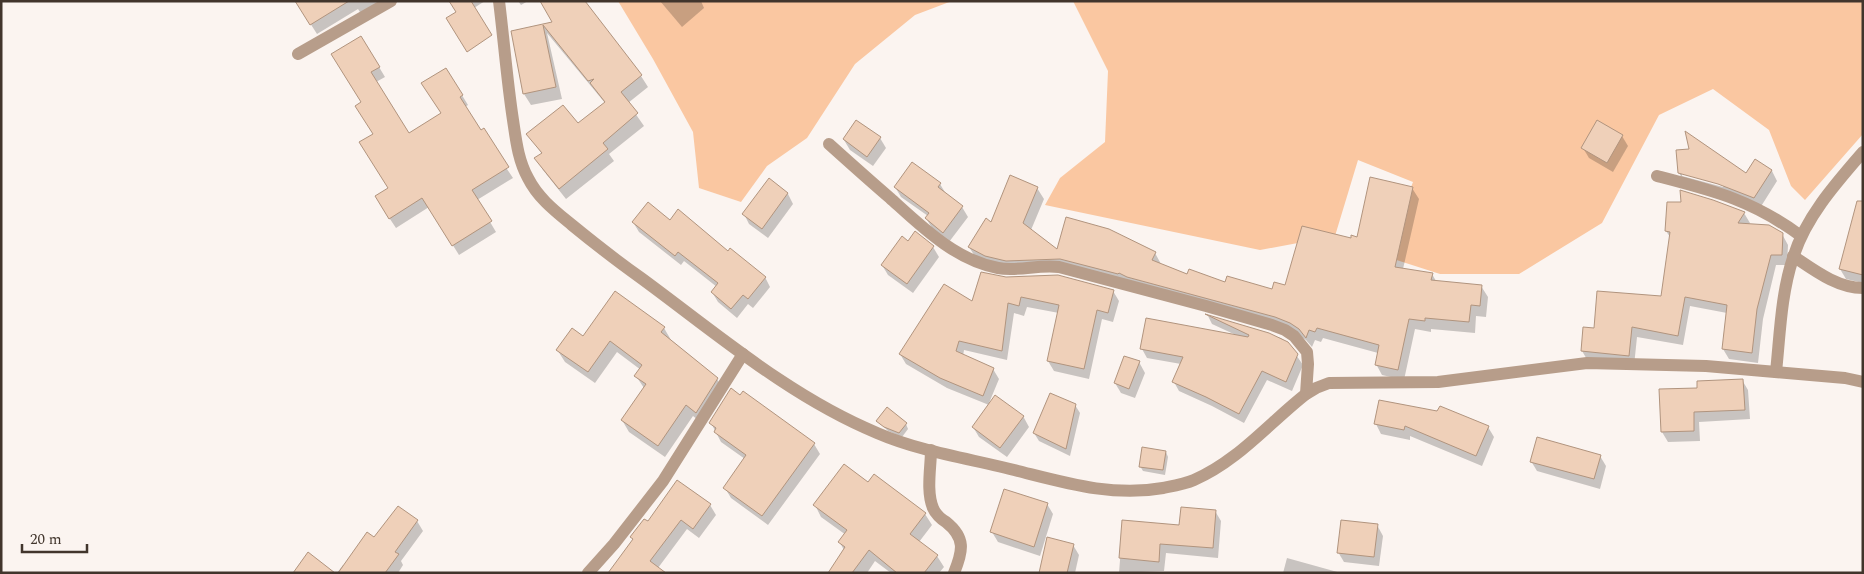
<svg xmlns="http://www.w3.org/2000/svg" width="1864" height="574" font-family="Spectral,serif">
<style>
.green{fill:#fac7a1}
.shadow{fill:#0003;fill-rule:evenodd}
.building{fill:#efd0b9;stroke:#b1947e}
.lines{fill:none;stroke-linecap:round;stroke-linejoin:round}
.minor{stroke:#b79d8a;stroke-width:12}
</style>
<rect width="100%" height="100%" fill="#fbf4f0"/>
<g class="green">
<path d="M618 1H952L915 15 855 64 807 138 767 166 741 202 699 188 693 132 653 59Z"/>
<path d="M1073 1H1863V134L1805 200 1791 186 1769 130 1713 89 1659 115 1602 223 1519 274H1440L1384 256 1413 182 1358 160 1335 236 1260 250 1045 205 1060 178 1105 142 1108 71Z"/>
</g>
<g class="shadow">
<path d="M296 1H396L365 20 358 9 317 34Z"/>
<path d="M450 1H485L474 8Z"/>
<path d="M518 1H528L521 5Z"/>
<path d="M583 1 641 76 648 87 628 103 644 126 609 154 614 161 566 199 543 170 536 159 542 154 528 134 578 125 605 103 547 33 562 99 531 105 524 94 512 32 554 23Z"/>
<path d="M660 1H701L704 8 682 27Z"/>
<path d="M339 65 379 67 385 77 376 82 409 134 442 114 446 69 468 105 465 107 513 178 477 200 496 232 459 255 429 207 396 228 382 207 390 188 374 134 363 103Z"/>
<path d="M1622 136 1628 146 1613 172 1589 158 1583 148Z"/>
<path d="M880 138 886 148 873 166 850 150 844 140Z"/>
<path d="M1690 150 1746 175 1756 160 1772 171 1777 181 1760 208 1685 183 1679 173ZM1682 173 1724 185 1723 187 1682 176Z"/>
<path d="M769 180 788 194 793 204 768 238 749 224 744 214Z"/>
<path d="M940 184 946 194 962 207 968 217 949 242 932 228 926 218 928 216 901 197 895 187Z"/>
<path d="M1037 188 1044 199 1031 230 1058 251 1155 253 1161 264 1188 275 1273 291 1286 287 1352 239 1358 238 1412 188 1419 199 1403 269 1432 274 1436 281 1481 286 1488 297 1486 317 1476 316 1475 333 1431 329V332L1415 329 1404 380 1382 375 1376 364 1378 353 1323 338 1321 342 1315 340 1312 347 1306 340 1297 334 1067 270 1007 271 976 258 969 247 992 224Z"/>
<path d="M1744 213 1750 223 1748 225 1782 234 1788 245 1787 265H1776L1763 319 1758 363 1729 359 1723 349 1727 313 1690 306 1683 345 1637 337 1634 366 1588 361 1582 351 1595 330 1662 297 1670 237 1666 231Z"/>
<path d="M670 221 765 277 770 287 753 308 748 304 737 318 718 302 712 292 717 287 684 261 681 265 639 232 633 222Z"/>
<path d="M1863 236V283L1846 279 1840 269Z"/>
<path d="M908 243 933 247 939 257 913 293 888 275 882 265Z"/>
<path d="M1006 278 1113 291 1119 301 1113 322 1102 319 1089 379 1054 371 1048 361 1059 313 1027 307 1024 316 1014 313 1007 360 964 350 963 356 993 369 999 379 989 403 1023 416 1029 427 1007 457 979 437 973 427 989 405 947 388 906 364 900 354Z"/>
<path d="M1208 316 1281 338 1288 343 1303 365 1292 391 1267 380 1244 423 1212 406 1179 391 1174 382 1181 364 1147 358 1142 349 1238 336 1212 324Z"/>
<path d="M664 328 671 340 717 379 724 390 703 424 693 416 665 457 629 432 622 420 644 388 636 376 641 370 617 352 595 383 565 362 558 351 583 338Z"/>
<path d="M1139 362 1145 373 1135 398 1121 393 1115 383Z"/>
<path d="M1742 380 1748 390 1750 419 1699 422 1700 441 1668 442 1662 432 1699 389Z"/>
<path d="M741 396 814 444 820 454 768 525 731 498 725 488 745 459 721 442 711 423Z"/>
<path d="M1075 405 1080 413 1070 456 1039 441 1034 433Z"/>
<path d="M878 421 906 424 908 429 902 437 888 431Z"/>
<path d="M1376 424 1488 427 1494 437 1482 466 1410 436V440L1381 434Z"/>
<path d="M1166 452 1168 457 1165 475 1143 471 1140 466Z"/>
<path d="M1600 456 1606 466 1600 489 1537 471 1531 461Z"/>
<path d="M868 484 925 514 932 525 919 542 937 556 944 567 939 573H891L875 561 867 573H829L844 550 840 543 846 535 821 517 815 505Z"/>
<path d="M1047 504 1053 514 1040 556 998 542 992 532Z"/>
<path d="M710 505 716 515 699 538 687 529 658 568 609 573 648 523Z"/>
<path d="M1215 511 1221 521 1218 558 1166 553 1164 571 1119 573 1123 521 1180 526Z"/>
<path d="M417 521 423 531 401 561 403 565 398 573H337L343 565 344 567 375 539Z"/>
<path d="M1377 525 1383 536 1379 566 1344 562 1338 552Z"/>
<path d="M1073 545 1079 555 1075 573H1040Z"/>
<path d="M1287 558 1341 573H1283Z"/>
</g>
<g class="building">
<path d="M295 1H349L310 25Z"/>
<path d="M449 1H471L492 35 467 52 446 18 456 12Z"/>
<path d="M540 1H585L642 75 621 92 638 113 603 143 608 149 559 189 534 158 542 153 526 134 563 105 578 123 605 102 590 83 594 79 588 81 543 25 556 87 523 94 511 31 552 22Z"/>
<path d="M361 36 380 67 371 72 409 133 441 113 421 83 446 68 463 95 460 97 481 130 484 128 509 167 472 190 492 221 452 246 422 198 389 219 375 196 388 188 359 142 373 134 355 106 361 102 331 54Z"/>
<path d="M856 120 881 137 867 157 843 139Z"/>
<path d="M1597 120 1623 135 1607 163 1581 148Z"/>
<path d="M1685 131 1746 173 1755 159 1772 170 1754 198 1718 184 1678 173 1676 150 1689 149Z"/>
<path d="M912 162 941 183 938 187 963 206 943 233 925 218 929 213 894 187Z"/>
<path d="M1010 175 1038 187 1023 223 1057 249 1066 217 1109 229 1156 252 1152 260 1187 274 1189 269 1225 282 1227 276 1272 289 1274 282 1285 285 1302 226 1351 238V235L1357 237 1370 177 1413 187 1395 267 1433 273 1431 280 1482 285 1480 306 1471 305 1469 322 1425 318V321L1409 319 1398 370 1375 365 1379 345 1317 328 1315 332 1309 330 1306 338 1299 329 1290 323 1275 317 1127 277 1119 273 1118 274 1060 259 1006 261 985 256 968 247 986 218 991 222Z"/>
<path d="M769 178 788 193 762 229 742 214Z"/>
<path d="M1680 190 1713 200 1745 212 1738 223 1769 225 1783 233 1782 255H1771L1757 309 1752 353 1722 349 1727 305 1685 297 1678 336 1632 327 1629 356 1581 351 1583 327 1594 328 1597 291 1661 296 1670 232 1665 231 1667 202H1681Z"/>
<path d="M1857 201H1863V275L1839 269Z"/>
<path d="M648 202 670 220 678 209 728 251 730 248 766 277 748 299 743 295 731 309 711 292 718 283 678 252 675 256 632 222Z"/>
<path d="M915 231 934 246 907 284 881 265 902 236 908 241Z"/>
<path d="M981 272 1006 277 1058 275 1114 290 1108 313 1097 310 1084 369 1047 361 1059 305 1021 297 1019 306 1008 303 1002 351 959 341 956 351 994 368 983 396 940 378 899 354 944 284 972 301Z"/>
<path d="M615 291 665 327 661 332 718 378 696 413 686 405 658 446 621 420 646 384 634 376 642 365 610 341 588 372 556 350 572 328 583 336Z"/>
<path d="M1205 314 1269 333 1288 342 1298 354 1286 382 1262 371 1239 414 1206 397 1172 382 1183 357 1140 349 1146 318 1248 337 1249 335Z"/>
<path d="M1124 356 1140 361 1129 389 1114 383Z"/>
<path d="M1743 379 1745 410 1694 412V431L1661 432 1659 389 1697 388V381Z"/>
<path d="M731 388 740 395 743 391 815 443 762 516 723 488 746 455 714 432 716 428 709 423Z"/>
<path d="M1050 393 1076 404 1066 449 1033 433Z"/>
<path d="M995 395 1024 416 1000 448 972 427Z"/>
<path d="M1379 400 1437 411 1440 406 1489 426 1476 456 1405 426 1404 430 1374 424Z"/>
<path d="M887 407 907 423 899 433 884 427 876 421Z"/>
<path d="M1537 437 1601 455 1594 479 1530 462Z"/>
<path d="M1142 447 1166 451 1163 470 1139 467Z"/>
<path d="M844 464 868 482 874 474 926 513 910 534 938 555 924 573H897L869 550 852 573H828L845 547 838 542 847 530 813 505Z"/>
<path d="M677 480 711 504 693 529 681 520 650 561 666 573H608L633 539 630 537 644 519 648 521Z"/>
<path d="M1004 489 1048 503 1034 547 990 532Z"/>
<path d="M398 506 418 520 395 552 399 554 385 573H338L367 532 374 537Z"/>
<path d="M1181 507 1216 510 1213 548 1160 544 1159 562 1119 558 1122 520 1179 525Z"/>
<path d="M1341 520 1378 524 1374 557 1337 553Z"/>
<path d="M1047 537 1074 544 1067 573H1039Z"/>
<path d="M308 552 335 573H293Z"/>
</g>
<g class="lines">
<g class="minor">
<path d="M499 1C504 41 507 81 513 120 516 140 518 160 528 178 538 198 555 211 572 225 594 243 617 261 641 278 716 333 790 397 877 433 921 452 972 459 1018 471 1066 483 1113 497 1163 488 1173 486 1185 484 1194 480 1238 461 1269 423 1306 394L1316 388 1329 383 1438 382 1587 363 1706 366 1845 378 1863 382"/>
<path d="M298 54 391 1"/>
<path d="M829 144C849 162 869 180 890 198 921 226 955 260 998 268 1019 272 1038 264 1059 267L1206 306 1272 325 1285 330 1294 336 1307 352 1308 364 1306 394"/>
<path d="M1657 176C1715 191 1752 200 1801 236"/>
<path d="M1793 256C1814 270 1837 288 1863 288"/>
<path d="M1776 372C1780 334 1781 294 1793 258 1805 218 1836 183 1863 152"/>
<path d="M931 450C931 467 926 491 933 508 935 513 941 519 946 522 966 538 963 551 954 573"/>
<path d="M588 573 614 544 663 481 743 354"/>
</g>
</g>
<rect width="1864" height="574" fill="none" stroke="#41352c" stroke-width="5"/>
<path d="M22 544v8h65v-8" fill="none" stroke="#41352c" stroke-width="2.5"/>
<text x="30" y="544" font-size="15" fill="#41352c" stroke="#fbf4f0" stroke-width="4" paint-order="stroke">20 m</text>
</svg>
